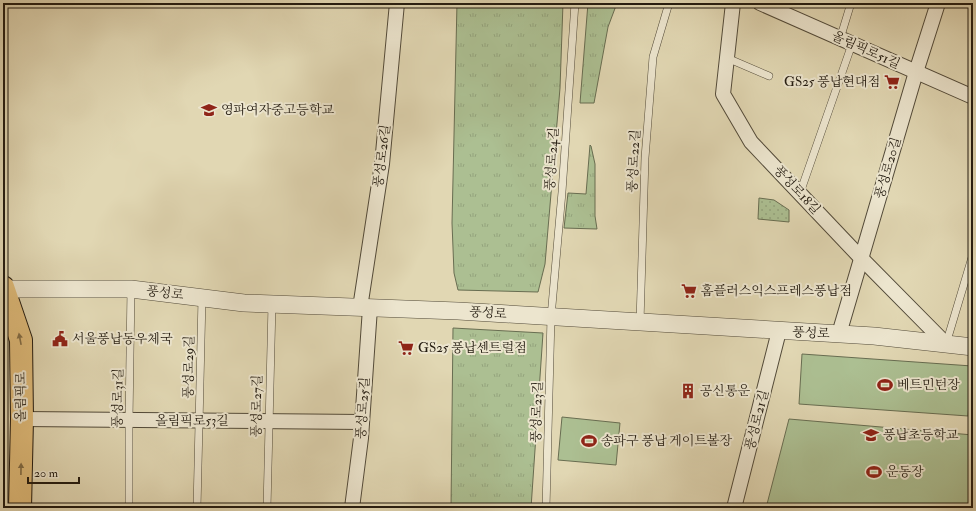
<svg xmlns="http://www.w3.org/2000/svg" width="976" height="511" font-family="'IM FELL Double Pica','Noto Serif KR',serif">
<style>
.grass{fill:url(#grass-tufts);stroke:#686d51}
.park{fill:url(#park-dots);stroke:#686d51}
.pitch{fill:#acbf92;stroke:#686d51}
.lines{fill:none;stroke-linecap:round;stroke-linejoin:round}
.service-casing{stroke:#524a39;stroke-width:8}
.minor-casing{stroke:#524a39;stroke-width:16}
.tertiary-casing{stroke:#524a39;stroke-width:18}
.primary-casing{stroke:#231b10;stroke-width:24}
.service{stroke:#ece5ce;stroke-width:7}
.minor{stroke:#ece5ce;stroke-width:14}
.tertiary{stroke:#ece5ce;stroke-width:17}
.primary{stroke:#e0bc7a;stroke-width:22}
.oneway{fill:#826c45}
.labels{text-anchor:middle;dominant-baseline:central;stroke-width:4;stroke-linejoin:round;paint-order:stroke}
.street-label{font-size:13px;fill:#231b10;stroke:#ece5ce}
.poi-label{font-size:13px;fill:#231b10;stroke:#ece5ce;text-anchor:start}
</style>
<defs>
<pattern id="grass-tufts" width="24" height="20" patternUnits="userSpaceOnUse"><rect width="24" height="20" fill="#acbf92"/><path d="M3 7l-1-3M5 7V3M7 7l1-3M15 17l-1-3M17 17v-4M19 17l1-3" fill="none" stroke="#94a47d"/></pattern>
<pattern id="park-dots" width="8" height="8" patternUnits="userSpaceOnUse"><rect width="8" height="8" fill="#acbf92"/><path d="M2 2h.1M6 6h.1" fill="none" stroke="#94a47d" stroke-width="1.8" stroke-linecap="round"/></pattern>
</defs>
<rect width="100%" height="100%" fill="#e1d7b3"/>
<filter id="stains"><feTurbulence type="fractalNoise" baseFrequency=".005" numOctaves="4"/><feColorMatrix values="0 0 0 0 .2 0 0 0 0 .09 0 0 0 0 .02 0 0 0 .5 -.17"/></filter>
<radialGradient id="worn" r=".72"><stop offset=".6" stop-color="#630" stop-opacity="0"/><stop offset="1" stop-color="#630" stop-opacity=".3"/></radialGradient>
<g class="grass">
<path d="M457 3H563L560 88 545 264 538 292 458 290 454 273 452 223Z"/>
<path d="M588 3H617L608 27 594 103H580Z"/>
<path d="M590 145 591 146 595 164V216L597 229 564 228 568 193 586 194Z"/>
<path d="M453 328 543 333 531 508H451Z"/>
</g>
<path class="park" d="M759 198 774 200 789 210V222L758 219Z"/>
<g class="pitch">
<path d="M802 354 972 366 968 416 799 404Z"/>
<path d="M562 417 620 423 616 465 558 460Z"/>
<path d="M789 419 973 435V508H766Z"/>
</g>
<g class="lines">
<defs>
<g id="service">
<path d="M840 39 851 3"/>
<path d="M727 58 769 76"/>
<path d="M800 193 852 44"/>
<path d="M640 322 645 158 653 57 669 3"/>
<path d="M946 344 973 254"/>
<path d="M129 508V420L131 289"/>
<path d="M197 508 202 298"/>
<path d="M267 508 272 304"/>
<path d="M546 508 551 317 562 192 575 3"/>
</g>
<g id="minor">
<path d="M733 3 723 94 751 142 861 258 946 344"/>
<path d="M760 3 973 97"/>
<path d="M360 308 382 164 397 3"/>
<path d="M839 334 916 72 938 3"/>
<path d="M22 419 362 422"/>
<path d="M352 508 361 438 370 308"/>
<path d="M734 508 779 331"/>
</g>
<path id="tertiary" d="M3 289H131L244 303 458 311 874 336 973 347"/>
<path id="primary" d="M3 287 21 340 22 419 20 508"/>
</defs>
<use href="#service" class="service-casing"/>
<use href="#minor" class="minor-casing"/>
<use href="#tertiary" class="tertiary-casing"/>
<use href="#primary" class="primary-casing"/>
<use href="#service" class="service"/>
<use href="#minor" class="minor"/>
<use href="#tertiary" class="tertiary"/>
<use href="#primary" class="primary"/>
</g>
<defs><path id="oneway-solid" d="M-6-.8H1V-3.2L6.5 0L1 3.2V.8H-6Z"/></defs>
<g class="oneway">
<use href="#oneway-solid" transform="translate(20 339) rotate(-101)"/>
<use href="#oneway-solid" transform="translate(21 469) rotate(-89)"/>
</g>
<defs>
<symbol id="supermarket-bare" viewBox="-9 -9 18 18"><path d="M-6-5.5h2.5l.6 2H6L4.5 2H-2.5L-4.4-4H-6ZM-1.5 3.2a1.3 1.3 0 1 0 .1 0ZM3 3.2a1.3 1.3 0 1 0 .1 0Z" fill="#8f2418" stroke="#ece5ce" stroke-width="2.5" paint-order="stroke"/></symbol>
<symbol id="school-bare" viewBox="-9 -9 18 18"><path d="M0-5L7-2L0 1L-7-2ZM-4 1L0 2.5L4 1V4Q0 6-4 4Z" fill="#8f2418" stroke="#ece5ce" stroke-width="2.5" paint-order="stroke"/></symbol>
<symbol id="civic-bare" viewBox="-9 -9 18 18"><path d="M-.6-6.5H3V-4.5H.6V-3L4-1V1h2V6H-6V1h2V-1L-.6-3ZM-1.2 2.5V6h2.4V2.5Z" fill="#8f2418" stroke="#ece5ce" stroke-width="2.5" paint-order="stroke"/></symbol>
<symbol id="stadium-bare" viewBox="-9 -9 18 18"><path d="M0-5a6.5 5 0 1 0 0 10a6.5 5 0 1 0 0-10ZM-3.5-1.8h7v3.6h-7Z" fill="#8f2418" stroke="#ece5ce" stroke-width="2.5" paint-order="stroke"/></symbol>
<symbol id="building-bare" viewBox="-9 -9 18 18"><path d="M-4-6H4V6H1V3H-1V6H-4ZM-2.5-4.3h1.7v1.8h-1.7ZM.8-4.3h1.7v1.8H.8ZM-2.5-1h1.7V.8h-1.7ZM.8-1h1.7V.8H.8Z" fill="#8f2418" stroke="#ece5ce" stroke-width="2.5" paint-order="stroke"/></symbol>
</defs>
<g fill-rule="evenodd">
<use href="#supermarket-bare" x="881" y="71" width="22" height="22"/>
<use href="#school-bare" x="198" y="99" width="22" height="22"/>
<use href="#supermarket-bare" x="678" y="280" width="22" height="22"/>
<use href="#civic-bare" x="49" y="328" width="22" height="22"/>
<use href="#supermarket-bare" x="395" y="337" width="22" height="22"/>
<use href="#stadium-bare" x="874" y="374" width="22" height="22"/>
<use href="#building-bare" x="677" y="380" width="22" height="22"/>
<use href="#school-bare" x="860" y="424" width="22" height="22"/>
<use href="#stadium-bare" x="578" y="430" width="22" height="22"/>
<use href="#stadium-bare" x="863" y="461" width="22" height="22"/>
</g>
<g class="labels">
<g class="street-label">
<text transform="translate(866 50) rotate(24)">올림픽로51길</text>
<text transform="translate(382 156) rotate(-83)">풍성로26길</text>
<text transform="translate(552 159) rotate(-86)">풍성로24길</text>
<text transform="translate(634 161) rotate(-87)">풍성로22길</text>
<text transform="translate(888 168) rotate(-74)">풍성로20길</text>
<text transform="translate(797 190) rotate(47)">풍성로18길</text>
<text transform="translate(165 293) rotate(7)">풍성로</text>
<text transform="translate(488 313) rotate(4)">풍성로</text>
<text transform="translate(811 333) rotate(3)">풍성로</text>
<text transform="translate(189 367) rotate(-89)">풍성로29길</text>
<text transform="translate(21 397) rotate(-90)">올림픽로</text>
<text transform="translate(118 398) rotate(-89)">풍성로31길</text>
<text transform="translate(257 406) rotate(-89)">풍성로27길</text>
<text transform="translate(363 408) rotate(-86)">풍성로25길</text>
<text transform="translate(537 412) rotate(-88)">풍성로23길</text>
<text transform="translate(757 420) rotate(-76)">풍성로21길</text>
<text x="192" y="421">올림픽로53길</text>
</g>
<g class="poi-label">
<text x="880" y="82" text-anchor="end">GS25 풍납현대점</text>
<text x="221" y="110">영파여자중고등학교</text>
<text x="701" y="291">홈플러스익스프레스풍납점</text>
<text x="72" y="339">서울풍납동우체국</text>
<text x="418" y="348">GS25 풍납센트럴점</text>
<text x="897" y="385">베트민턴장</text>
<text x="700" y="391">공신통운</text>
<text x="883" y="435">풍납초등학교</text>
<text x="601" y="441">송파구 풍납 게이트볼장</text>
<text x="886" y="472">운동장</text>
</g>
</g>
<rect width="976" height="511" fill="none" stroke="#e1d7b3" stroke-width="16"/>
<rect x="4" y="4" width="968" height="503" fill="none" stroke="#231b10" stroke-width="2"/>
<rect x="8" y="8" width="960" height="495" fill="none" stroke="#231b10"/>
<path d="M28 477v6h51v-6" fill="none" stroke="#231b10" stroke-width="2"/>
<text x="34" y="477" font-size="12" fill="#231b10" stroke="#ece5ce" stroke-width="3" paint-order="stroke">20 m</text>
<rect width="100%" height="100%" filter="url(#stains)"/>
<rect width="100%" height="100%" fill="url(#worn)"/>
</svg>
